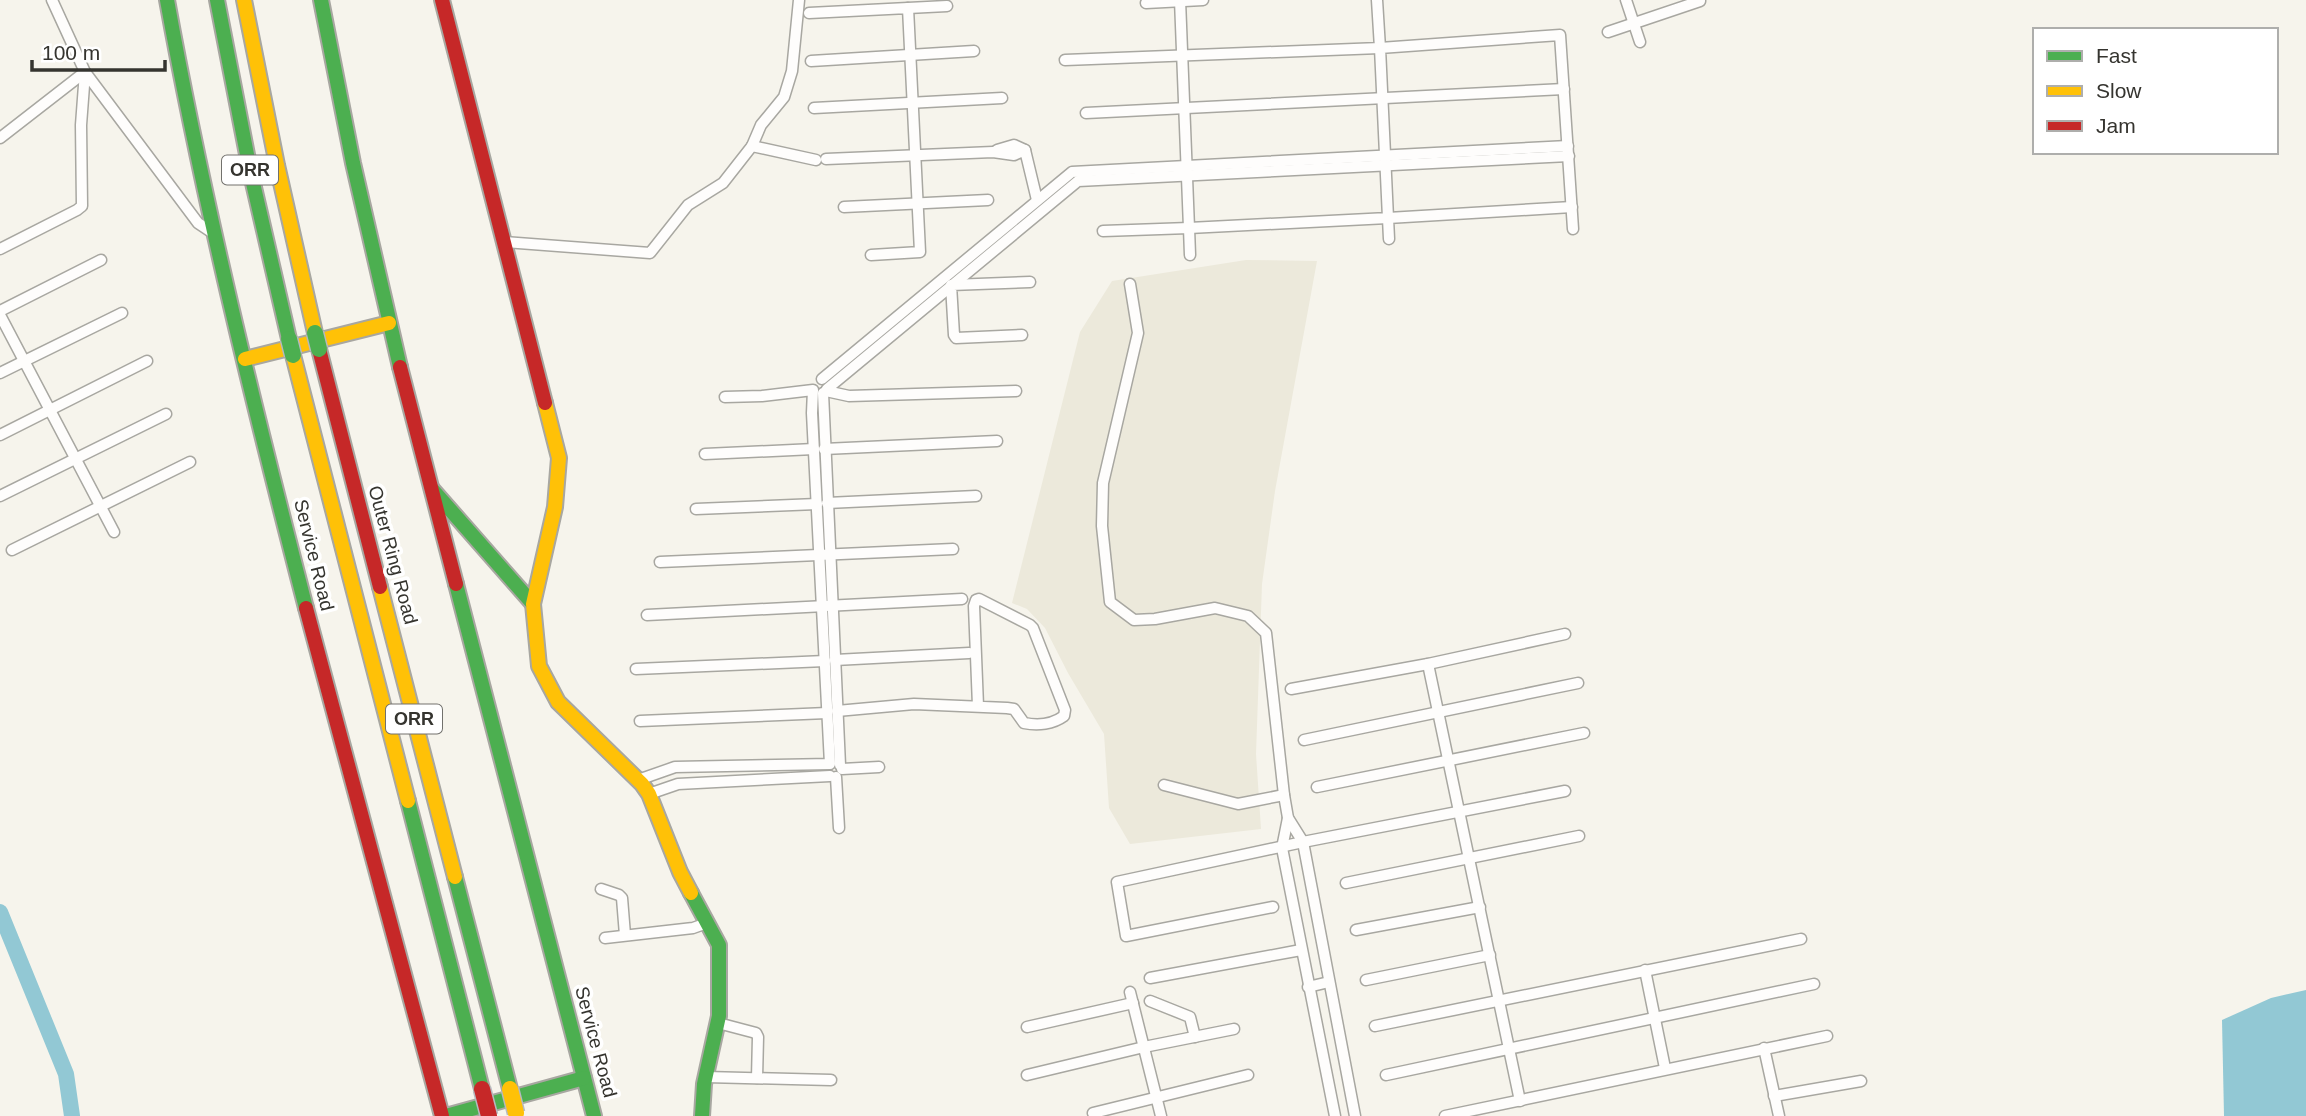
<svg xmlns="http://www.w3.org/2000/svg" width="2306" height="1116" font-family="Helvetica,sans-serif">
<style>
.built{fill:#ece9db}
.water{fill:#92c8d4}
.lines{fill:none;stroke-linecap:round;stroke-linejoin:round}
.river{stroke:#92c8d4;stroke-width:16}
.street-casing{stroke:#a8a7a1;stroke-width:13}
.fast-casing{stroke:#a8a7a1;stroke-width:18}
.slow-casing{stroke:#a8a7a1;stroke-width:18}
.jam-casing{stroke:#a8a7a1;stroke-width:18}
.street{stroke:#fefdfc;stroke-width:10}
.fast{stroke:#4caf50;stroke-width:14}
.slow{stroke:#ffc107;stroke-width:14}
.jam{stroke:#c62828;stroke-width:14}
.fast-bridge-casing{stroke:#b6b9bf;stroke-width:19;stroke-linecap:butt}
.slow-bridge-casing{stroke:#b6b9bf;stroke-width:19;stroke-linecap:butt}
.jam-bridge-casing{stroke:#b6b9bf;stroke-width:19;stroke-linecap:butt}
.fast-bridge{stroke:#4caf50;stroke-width:16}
.slow-bridge{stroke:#ffc107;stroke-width:16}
.jam-bridge{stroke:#c62828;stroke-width:16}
.labels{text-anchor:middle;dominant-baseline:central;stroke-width:7;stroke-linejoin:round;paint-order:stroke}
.shield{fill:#fff;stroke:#72716d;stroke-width:2}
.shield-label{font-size:18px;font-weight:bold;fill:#35342f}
.street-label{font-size:19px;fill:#35342f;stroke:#fff}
</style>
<rect width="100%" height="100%" fill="#f6f4ec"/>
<path class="built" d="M1246 260 1317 261 1275 491 1262 584 1256 754 1261 829 1130 844 1109 808 1104 734 1068 673 1045 628 1027 609 1012 603 1080 332 1112 281Z"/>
<path class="water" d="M2306 990V1116H2224L2222 1020 2271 998Z"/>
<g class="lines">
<path class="river" d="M0 912 66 1074 72 1116"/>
<defs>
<g id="street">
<path d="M52 0 85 72 198 223 213 233"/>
<path d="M1180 0 1189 228 1388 218 1380 48 1560 35 1573 229"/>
<path d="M1626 0 1640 42"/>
<path d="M1146 3 1203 0"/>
<path d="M908 8 947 6"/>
<path d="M809 13 908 8 920 252 871 255"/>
<path d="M1608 32 1700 1"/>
<path d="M1065 60 1380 48 1377 0"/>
<path d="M811 61 974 51"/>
<path d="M814 108 1002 98"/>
<path d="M1086 113 1564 89"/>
<path d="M0 138 85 72"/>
<path d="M752 146 761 125 784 97 792 71 799 0"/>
<path d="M997 150 1014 145 1025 150"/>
<path d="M826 159 993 152 1014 155 1025 150 1037 200"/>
<path d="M844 207 988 200"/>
<path d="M1103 231 1189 228 1190 255"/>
<path d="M1389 239 1388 218 1572 207"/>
<path d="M506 242 650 253 688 205 723 183 752 146 816 160"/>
<path d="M0 249 77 210 82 206 81 125 85 72"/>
<path d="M1130 284 1138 333 1103 483 1102 526 1110 602 1134 620 1155 619 1215 608 1248 616 1266 633 1284 795 1288 818 1303 842 1355 1116"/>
<path d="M0 311 101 260"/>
<path d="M0 315 114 532"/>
<path d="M1022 335 956 338 954 335 951 285 1030 282"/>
<path d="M0 373 122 313"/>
<path d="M822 379 1072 172 1568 146"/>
<path d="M827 389 1078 181 1569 156"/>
<path d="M826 391 849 396 1016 391"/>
<path d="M823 393 840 765"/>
<path d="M0 435 147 361"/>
<path d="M824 449 997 441"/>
<path d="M705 454 814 449"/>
<path d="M0 496 166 414"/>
<path d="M827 503 976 496"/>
<path d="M696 509 817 504"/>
<path d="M12 550 190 462"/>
<path d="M660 562 953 549"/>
<path d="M647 615 962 599"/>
<path d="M835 660 969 653"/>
<path d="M1428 664 1520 1101"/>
<path d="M636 669 825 661"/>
<path d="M1291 689 1428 664 1565 634"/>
<path d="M837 711 914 704 1007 708 1014 709 1024 723C1038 726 1053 724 1064 716L1065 710 1033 628 1030 625 979 599 976 600 974 606 978 706"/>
<path d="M640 721 827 713"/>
<path d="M1304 740 1578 683"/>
<path d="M842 769 879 767"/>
<path d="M836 777 839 828"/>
<path d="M638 780 675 767 830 764 812 413 813 390 762 396 725 397"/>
<path d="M1164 785 1238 804 1284 795"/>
<path d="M1317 787 1584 733"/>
<path d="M649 794 678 784 830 776"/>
<path d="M1288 818 1282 848 1335 1116"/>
<path d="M1346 883 1579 836"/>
<path d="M601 889 619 895 622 898 625 935"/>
<path d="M1273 907 1126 936 1117 882 1303 842 1565 791"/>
<path d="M1356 930 1480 907"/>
<path d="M605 938 693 928 707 923"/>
<path d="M1645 970 1665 1068"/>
<path d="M1150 978 1301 950"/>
<path d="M1366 980 1490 955"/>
<path d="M1308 987 1329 982"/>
<path d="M1130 992 1161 1116"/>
<path d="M1150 1001 1190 1017 1195 1037"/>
<path d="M718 1023 756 1033 758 1037 757 1078"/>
<path d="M1375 1026 1801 939"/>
<path d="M1027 1027 1133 1003"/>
<path d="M1764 1048 1779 1116"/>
<path d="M1027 1075 1144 1047 1234 1029"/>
<path d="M1386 1075 1814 984"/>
<path d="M706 1077 831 1080"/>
<path d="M1774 1096 1861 1081"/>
<path d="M1093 1113 1248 1075"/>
<path d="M1445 1116 1827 1036"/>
</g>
<g id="fast">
<path d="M167 0C204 205 254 407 306 608"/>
<path d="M217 0 250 170 289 339"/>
<path d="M321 0 353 163 400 367"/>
<path d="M432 489 533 604"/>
<path d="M456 584 594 1116"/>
<path d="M408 801 482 1089"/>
<path d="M455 877 510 1089"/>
<path d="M691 893 719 945V1016L704 1084 702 1116"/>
<path d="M446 1116 584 1078"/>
</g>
<g id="slow">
<path d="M244 0 277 165 315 333"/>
<path d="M293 355 408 801"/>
<path d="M245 359 389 323"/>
<path d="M545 403 559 458 555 507 533 604 539 666 558 702 642 784 649 794 680 872 691 893"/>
<path d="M380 587 455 877"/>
</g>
<g id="jam">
<path d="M442 0 545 403"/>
<path d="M319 349 380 587"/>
<path d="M400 367 456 584"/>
<path d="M306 608 442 1116"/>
</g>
</defs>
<use href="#street" class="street-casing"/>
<use href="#fast" class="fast-casing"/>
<use href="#slow" class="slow-casing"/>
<use href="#jam" class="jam-casing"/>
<use href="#street" class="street"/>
<use href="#fast" class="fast"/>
<use href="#slow" class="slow"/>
<use href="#jam" class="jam"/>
<defs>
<g id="fast-bridge">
<path d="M315 333 319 349"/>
<path d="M289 339 293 355"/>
</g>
<path id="slow-bridge" d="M510 1089 516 1113"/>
<path id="jam-bridge" d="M482 1089 489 1116"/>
</defs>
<use href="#fast-bridge" class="fast-bridge-casing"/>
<use href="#slow-bridge" class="slow-bridge-casing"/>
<use href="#jam-bridge" class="jam-bridge-casing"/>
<use href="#fast-bridge" class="fast-bridge"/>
<use href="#slow-bridge" class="slow-bridge"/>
<use href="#jam-bridge" class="jam-bridge"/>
</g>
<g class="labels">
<g class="shield">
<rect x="222" y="155.5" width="56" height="29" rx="5"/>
<rect x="386" y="704.5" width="56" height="29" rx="5"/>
</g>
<g class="shield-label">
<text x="250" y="170">ORR</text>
<text x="414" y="719">ORR</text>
</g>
<g class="street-label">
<text transform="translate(314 555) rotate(76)">Service Road</text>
<text transform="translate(393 555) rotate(75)">Outer Ring Road</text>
<text transform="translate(596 1042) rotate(75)">Service Road</text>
</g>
</g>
<rect x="2033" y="28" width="245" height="126" fill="#ffffff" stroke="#aeaeac" stroke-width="2"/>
<rect x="2047" y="51" width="35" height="10" fill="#4caf50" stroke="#aeaeac" stroke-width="2"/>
<text x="2096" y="63" font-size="21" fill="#35342f">Fast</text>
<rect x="2047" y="86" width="35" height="10" fill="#ffc107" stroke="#aeaeac" stroke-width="2"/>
<text x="2096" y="98" font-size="21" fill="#35342f">Slow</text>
<rect x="2047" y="121" width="35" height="10" fill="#c62828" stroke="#aeaeac" stroke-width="2"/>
<text x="2096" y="133" font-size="21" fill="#35342f">Jam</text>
<path d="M32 60v10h133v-10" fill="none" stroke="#35342f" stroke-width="3.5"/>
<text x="42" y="60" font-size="21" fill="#35342f" stroke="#ffffff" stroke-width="5" paint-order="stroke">100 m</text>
</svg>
